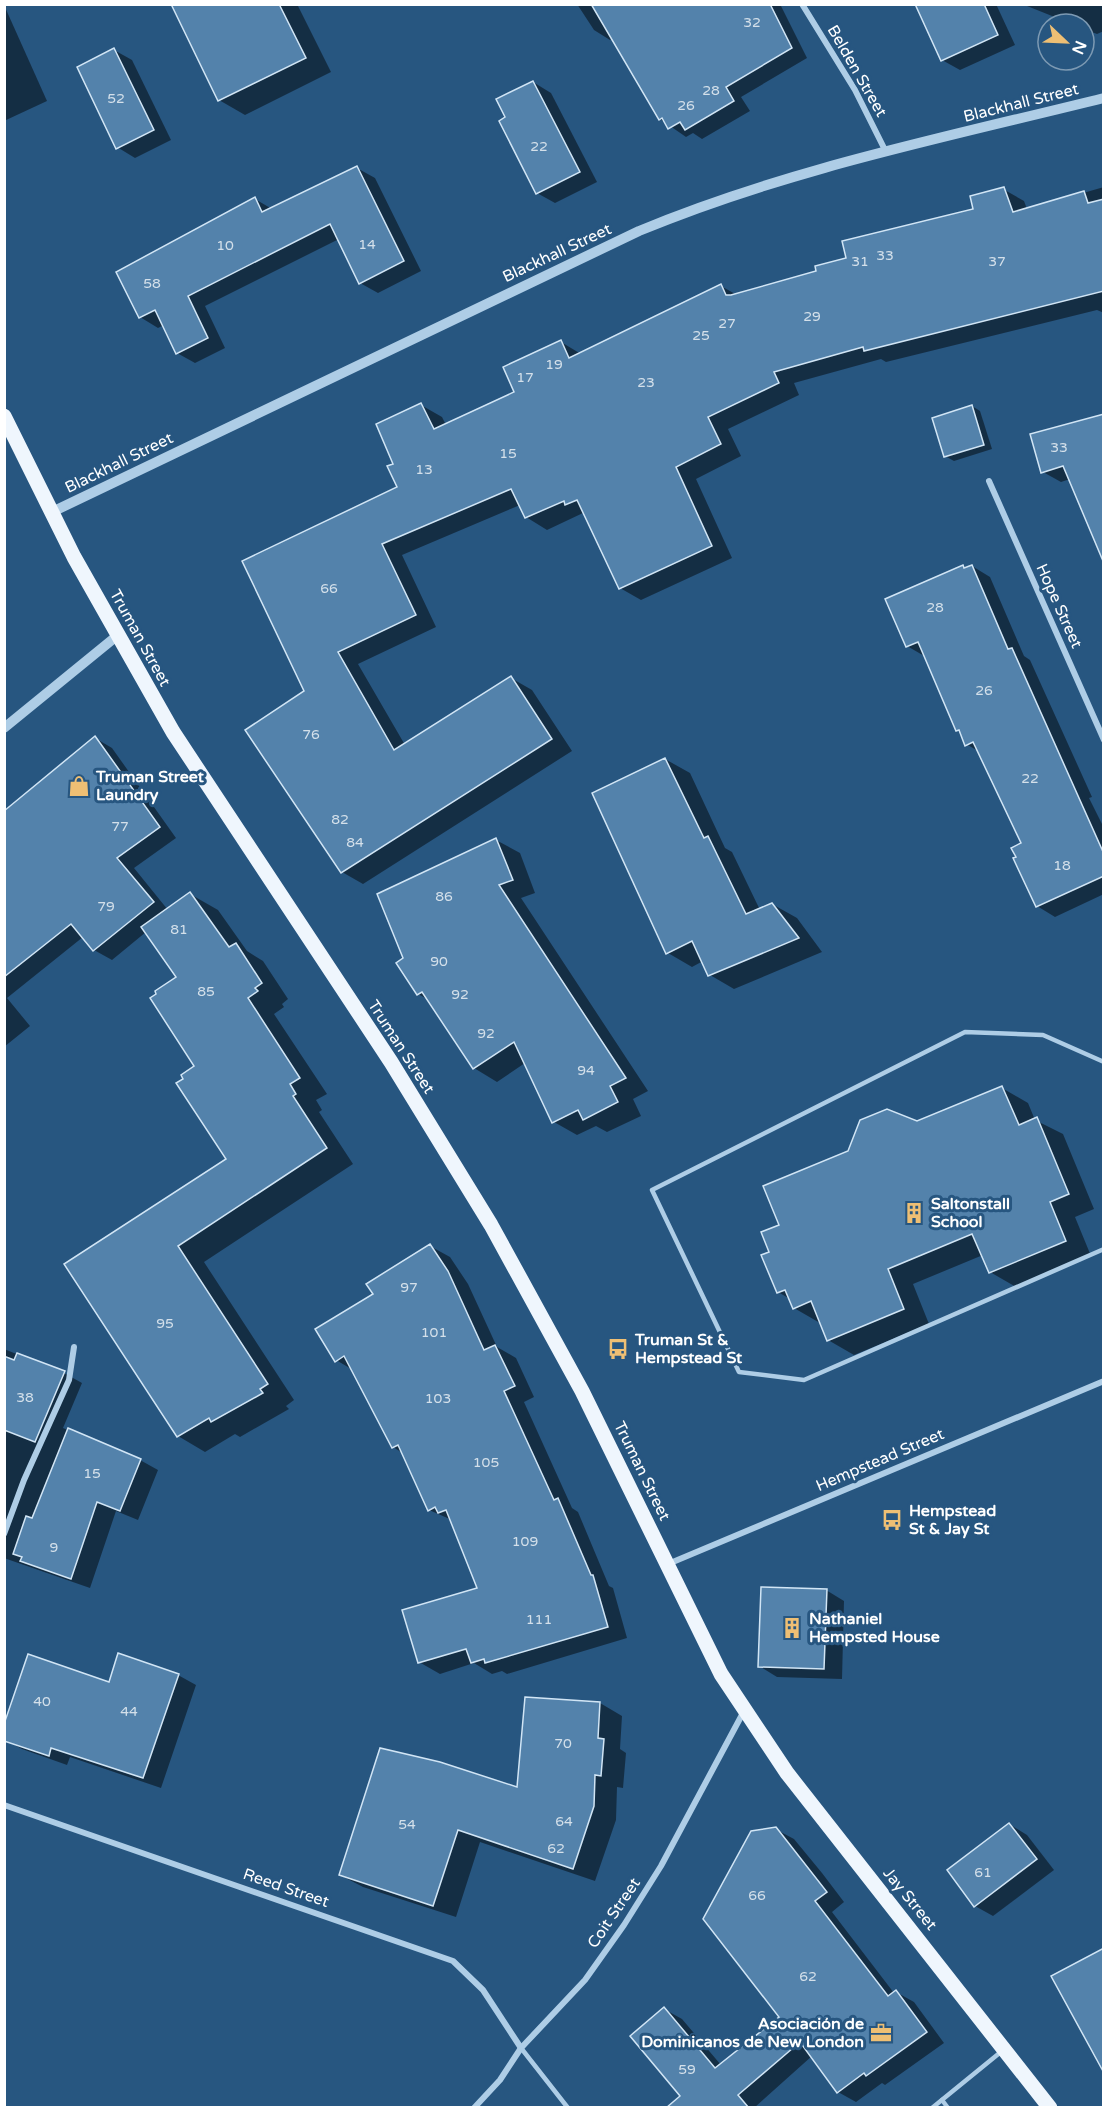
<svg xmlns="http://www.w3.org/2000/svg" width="1108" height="2112" font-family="'Varela Round',sans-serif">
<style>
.shadow{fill:#0007}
.building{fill:#5382ab;stroke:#d1e5f5;stroke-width:1.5}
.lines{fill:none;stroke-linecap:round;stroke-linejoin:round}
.service{stroke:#aecde6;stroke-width:4.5}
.minor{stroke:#aecde6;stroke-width:6}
.tertiary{stroke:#aecde6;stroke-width:10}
.primary{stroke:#eff6fd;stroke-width:15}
.labels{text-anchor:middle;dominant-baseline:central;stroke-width:6;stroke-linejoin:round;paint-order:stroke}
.number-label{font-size:14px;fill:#d4e0ea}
.street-label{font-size:16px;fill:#fff;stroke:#275680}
.poi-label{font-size:16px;font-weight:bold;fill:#fff;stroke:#275680;text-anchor:start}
</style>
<rect width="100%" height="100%" fill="#275680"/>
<g class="shadow">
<path d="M172 4H297L331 72 245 115 219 100Z"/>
<path d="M577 4H780L807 58 741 97 750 111 702 139 693 133 686 137 660 119 613 38 610 40 594 30Z"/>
<path d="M917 4H996L1015 45 960 70 942 60Z"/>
<path d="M1022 4H1104V31L1097 34 1084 29V24H1072Z"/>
<path d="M4 5 47 101 4 121Z"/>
<path d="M114 50 132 60 171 140 135 158 117 147Z"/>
<path d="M533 82 551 93 597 182 555 203 537 193 507 118Z"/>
<path d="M357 168 375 178 421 271 378 293 360 283 339 239 205 306 225 348 195 363 177 353 162 326 158 328 140 317 255 199 272 209Z"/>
<path d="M1104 187V313L1097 310 886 362 881 359 794 383 799 395 728 429 741 456 696 479 732 558 641 600 620 588 585 514 583 513 547 530 526 517 520 505 402 555 436 627 358 664 405 745 511 678 532 690 572 751 363 884 342 872 247 730 306 692 398 488 395 465 421 405 442 417 446 425 516 393 561 342 581 354 721 286 737 295 818 272 975 210 1003 189 1024 201 1027 209Z"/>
<path d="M972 406 980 411 992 449 954 461 945 456Z"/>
<path d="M1100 417 1070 479 1061 482 1043 472Z"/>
<path d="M972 566 990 577 1024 656 1030 660 1092 797 1089 798 1104 828V894L1055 917 1037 906 1015 859 1023 844 980 752 966 744 962 733 957 730 926 657 907 646 963 567Z"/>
<path d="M95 738 112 748 176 838 134 868 168 910 190 894 218 910 247 951 263 961 288 999 282 1004 284 1007 274 1014 327 1094 316 1100 322 1110 319 1112 353 1164 204 1262 294 1400 286 1406 289 1409 240 1437 235 1434 205 1452 178 1436 67 1265 229 1159 185 1079 196 1066 178 978 146 932 112 960 94 950 83 937 7 998 30 1026 4 1047V813Z"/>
<path d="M665 759 690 773 725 848 732 852 760 910 772 904 797 918 822 952 734 989 710 975 703 961 692 967 668 953Z"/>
<path d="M496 840 520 853 535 893 521 898 648 1091 633 1099 641 1116 607 1132 596 1126 577 1135 554 1122 525 1063 497 1082 474 1068 429 1000 418 994 405 959Z"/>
<path d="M1002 1088 1028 1103 1035 1120 1063 1134 1094 1209 1075 1217 1091 1256 1016 1287 990 1272 983 1255 913 1284 929 1324 854 1355 828 1340 820 1323 794 1308 790 1299 778 1292 771 1252 781 1225 917 1123Z"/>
<path d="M430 1246 450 1257 468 1284 497 1347 516 1358 534 1397 524 1402 572 1508 578 1512 609 1586 613 1588 627 1638 507 1674 502 1671 492 1674 474 1663 440 1674 419 1662 479 1589 452 1520 429 1510 404 1454 393 1447 353 1370 336 1360 375 1295Z"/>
<path d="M4 1349 64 1373 82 1383 63 1428 140 1460 158 1470 138 1520 116 1511 90 1588 4 1558Z"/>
<path d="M826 1590 844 1601 842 1679 777 1677 759 1666Z"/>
<path d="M178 1675 196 1685 161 1788 70 1757 67 1765 22 1749 4 1739 110 1684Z"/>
<path d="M526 1699 600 1703 622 1716 620 1749 626 1753 623 1788 617 1787 616 1820 595 1881 480 1842 456 1917 363 1887 340 1875 519 1789Z"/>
<path d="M1009 1824 1027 1835 1054 1870 993 1916 975 1906Z"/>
<path d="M775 1829 794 1839 822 1873 844 1902 832 1912 894 1993 896 1992 914 2002 944 2043 885 2085 882 2083 856 2102 838 2092 812 2056 754 2108H692L664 2009 682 2019 721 2065 781 2018Z"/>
</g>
<g class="building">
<path d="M171 4H279L306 58 218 101Z"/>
<path d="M591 4H770L792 48 726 87 734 101 685 130 680 122 668 129 662 118 659 120Z"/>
<path d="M915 4H984L998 35 941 61Z"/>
<path d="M114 48 154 130 116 149 77 67Z"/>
<path d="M533 81 580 172 536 194 499 121 505 117 496 99Z"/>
<path d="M357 166 404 261 359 284 330 224 188 296 208 338 176 354 155 310 139 318 116 272 255 197 262 212Z"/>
<path d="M1004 187 1013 212 1084 191 1088 203 1104 199V291L864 351 863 347 774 372 779 383 708 417 721 444 676 467 712 546 619 589 577 500 565 505 564 501 525 518 511 489 382 544 416 615 338 652 394 750 511 676 552 739 341 873 245 730 304 691 242 561 397 487 387 466 393 464 376 424 421 403 434 429 514 392 503 367 561 340 569 358 721 284 726 295H731L816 271 815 266 846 258 842 241 973 209 970 196Z"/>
<path d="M972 405 984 445 944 457 932 418Z"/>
<path d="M1104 414V561H1103L1063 466 1041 473 1030 434Z"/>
<path d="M963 565 964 568 972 565 1008 649 1012 648 1104 854V876L1036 907 1013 858 1016 857 1011 848 1021 843 973 742 965 746 959 730 956 731 918 642 906 647 885 599Z"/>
<path d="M95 736 160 827 117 858 154 902 93 951 71 924 4 977V811Z"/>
<path d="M665 758 704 838 708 836 746 914 772 903 799 938 708 976 692 941 666 954 592 793Z"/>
<path d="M496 838 513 880 499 885 626 1078 610 1086 618 1102 583 1120 578 1110 552 1123 514 1042 473 1069 422 992 417 995 396 963 403 958 377 894Z"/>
<path d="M190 892 229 947 236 943 262 983 255 988 258 991 248 998 300 1078 290 1084 296 1094 293 1096 327 1148 178 1246 268 1384 260 1389 263 1393 211 1422 209 1418 177 1437 64 1264 226 1159 176 1083 183 1079 181 1075 194 1066 150 998 156 994 155 991 176 977 141 927Z"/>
<path d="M1002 1086 1019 1125 1037 1117 1069 1194 1050 1202 1066 1241 989 1273 972 1234 888 1269 904 1309 827 1341 811 1301 793 1309 785 1290 777 1293 761 1255 769 1252 761 1232 779 1225 763 1186 848 1151 860 1120 887 1109 917 1121Z"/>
<path d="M430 1244 448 1271 484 1350 495 1345 515 1386 504 1391 554 1500 558 1498 591 1575H593L608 1627 485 1663 484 1659 471 1663 466 1649 418 1663 402 1610 477 1588 446 1510 438 1513 435 1507 428 1511 398 1445 392 1448 344 1356 335 1362 315 1329 373 1294 366 1284Z"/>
<path d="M17 1353 65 1371 35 1442 4 1430V1356L14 1360Z"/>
<path d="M68 1428 141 1459 120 1511 97 1502 71 1579 20 1561 22 1557 13 1554 26 1516 32 1518Z"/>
<path d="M761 1587 827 1589 824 1669 758 1667Z"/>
<path d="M118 1653 179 1674 143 1778 51 1748 49 1756 4 1741V1724L28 1654 109 1682Z"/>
<path d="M525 1697 600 1702 598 1738 604 1739 601 1776 595 1775 594 1806 573 1869 458 1830 433 1906 339 1875 380 1748 440 1762 517 1787Z"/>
<path d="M1009 1823 1037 1859 974 1907 947 1870Z"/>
<path d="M776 1827 827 1892 815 1901 888 1996 896 1990 927 2032 866 2076 864 2073 837 2093 800 2042 738 2095 749 2108H666L680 2096 630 2036 664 2007 715 2068 779 2017 703 1919 751 1831Z"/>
<path d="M1104 1948V2073L1051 1976Z"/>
</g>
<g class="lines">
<g class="service">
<path d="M1104 1062 1043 1035 965 1032 652 1190 739 1372 804 1380 1104 1249"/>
<path d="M521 2048 568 2108"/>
<path d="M942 2100 948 2108"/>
<path d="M932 2108 1002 2051"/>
</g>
<g class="minor">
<path d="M802 4 855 90 886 152"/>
<path d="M989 481 1104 740"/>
<path d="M4 1534 24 1480 69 1380 74 1347"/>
<path d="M668 1564 1104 1381"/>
<path d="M4 1805 453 1961 483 1990 521 2048"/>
<path d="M474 2108 500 2080 521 2048 585 1980 624 1925 661 1866 744 1711"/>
</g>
<g class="tertiary">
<path d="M52 512 639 231C788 169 947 137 1104 98"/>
<path d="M4 728 118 635"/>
</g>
<path class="primary" d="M4 416 74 557 173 732 391 1062 491 1225 582 1391 721 1674 787 1773 1050 2108"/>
</g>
<defs>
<symbol id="shop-bare" viewBox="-9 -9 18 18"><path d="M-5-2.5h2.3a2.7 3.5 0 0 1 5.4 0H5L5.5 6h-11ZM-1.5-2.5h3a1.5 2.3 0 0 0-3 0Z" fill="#eebf74" stroke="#275680" stroke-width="2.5" paint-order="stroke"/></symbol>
<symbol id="building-bare" viewBox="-9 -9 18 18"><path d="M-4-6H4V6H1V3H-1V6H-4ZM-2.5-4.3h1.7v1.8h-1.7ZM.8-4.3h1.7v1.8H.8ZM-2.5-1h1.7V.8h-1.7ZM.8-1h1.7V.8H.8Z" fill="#eebf74" stroke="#275680" stroke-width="2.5" paint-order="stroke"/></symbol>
<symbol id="bus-bare" viewBox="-9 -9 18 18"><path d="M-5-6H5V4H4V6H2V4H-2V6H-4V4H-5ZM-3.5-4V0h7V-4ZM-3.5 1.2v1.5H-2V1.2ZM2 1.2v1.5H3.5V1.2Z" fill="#eebf74" stroke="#275680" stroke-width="2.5" paint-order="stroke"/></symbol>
<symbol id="office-bare" viewBox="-9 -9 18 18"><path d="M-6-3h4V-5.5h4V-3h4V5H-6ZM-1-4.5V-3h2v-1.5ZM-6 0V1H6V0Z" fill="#eebf74" stroke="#275680" stroke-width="2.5" paint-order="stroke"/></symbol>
</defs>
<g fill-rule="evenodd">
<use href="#shop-bare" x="64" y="771" width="30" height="30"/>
<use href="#building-bare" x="899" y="1198" width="30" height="30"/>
<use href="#bus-bare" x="603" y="1334" width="30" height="30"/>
<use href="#bus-bare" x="877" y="1505" width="30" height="30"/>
<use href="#building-bare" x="777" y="1613" width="30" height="30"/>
<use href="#office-bare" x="866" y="2018" width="30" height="30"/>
</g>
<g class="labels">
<g class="number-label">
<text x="752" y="22">32</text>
<text x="711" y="90">28</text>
<text x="116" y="98">52</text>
<text x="686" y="105">26</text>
<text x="539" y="146">22</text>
<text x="367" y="244">14</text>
<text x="225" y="245">10</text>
<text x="885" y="255">33</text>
<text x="860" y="261">31</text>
<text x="997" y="261">37</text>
<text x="152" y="283">58</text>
<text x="812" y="316">29</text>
<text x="727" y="323">27</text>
<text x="701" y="335">25</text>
<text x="554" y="364">19</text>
<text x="525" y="377">17</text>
<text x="646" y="382">23</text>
<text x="1059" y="447">33</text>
<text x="508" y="453">15</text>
<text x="424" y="469">13</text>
<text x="329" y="588">66</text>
<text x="935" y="607">28</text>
<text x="984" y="690">26</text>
<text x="311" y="734">76</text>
<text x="1030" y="778">22</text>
<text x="340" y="819">82</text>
<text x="120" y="826">77</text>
<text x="355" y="842">84</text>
<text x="1062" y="865">18</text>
<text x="444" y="896">86</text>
<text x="106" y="906">79</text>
<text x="179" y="929">81</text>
<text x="439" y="961">90</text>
<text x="206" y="991">85</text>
<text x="460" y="994">92</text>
<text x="486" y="1033">92</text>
<text x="586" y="1070">94</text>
<text x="409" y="1287">97</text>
<text x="165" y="1323">95</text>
<text x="434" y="1332">101</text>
<text x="25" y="1397">38</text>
<text x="438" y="1398">103</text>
<text x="486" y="1462">105</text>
<text x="92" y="1473">15</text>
<text x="525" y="1541">109</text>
<text x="54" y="1547">9</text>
<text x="539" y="1619">111</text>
<text x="42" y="1701">40</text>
<text x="129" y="1711">44</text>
<text x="563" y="1743">70</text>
<text x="564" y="1821">64</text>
<text x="407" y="1824">54</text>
<text x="556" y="1848">62</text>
<text x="983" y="1872">61</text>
<text x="757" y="1895">66</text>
<text x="808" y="1976">62</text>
<text x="687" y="2069">59</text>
</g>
<g class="street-label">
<text transform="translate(857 71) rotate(60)">Belden Street</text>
<text transform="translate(1021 103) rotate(-14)">Blackhall Street</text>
<text transform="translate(557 253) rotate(-25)">Blackhall Street</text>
<text transform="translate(119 463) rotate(-26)">Blackhall Street</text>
<text transform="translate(1059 606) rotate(66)">Hope Street</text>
<text transform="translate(140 638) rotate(61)">Truman Street</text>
<text transform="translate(401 1047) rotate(57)">Truman Street</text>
<text transform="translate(880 1460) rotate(-23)">Hempstead Street</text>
<text transform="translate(642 1471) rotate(64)">Truman Street</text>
<text transform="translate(286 1888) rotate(19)">Reed Street</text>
<text transform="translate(910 1899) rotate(51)">Jay Street</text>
<text transform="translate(614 1913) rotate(-56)">Coit Street</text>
</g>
<g class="poi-label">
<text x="96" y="777">Truman Street<tspan x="96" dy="18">Laundry</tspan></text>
<text x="931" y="1204">Saltonstall<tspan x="931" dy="18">School</tspan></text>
<text x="635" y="1340">Truman St &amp;<tspan x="635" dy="18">Hempstead St</tspan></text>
<text x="909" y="1511">Hempstead<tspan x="909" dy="18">St &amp; Jay St</tspan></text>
<text x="809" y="1619">Nathaniel<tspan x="809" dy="18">Hempsted House</tspan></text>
<text x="864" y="2024" text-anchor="end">Asociación de<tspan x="864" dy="18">Dominicanos de New London</tspan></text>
</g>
</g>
<rect width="1108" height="2112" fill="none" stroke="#ffffff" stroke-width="12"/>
<g transform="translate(1066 42) rotate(113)"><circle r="28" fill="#275680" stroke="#7d9ab3" stroke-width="1.5"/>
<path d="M0-4.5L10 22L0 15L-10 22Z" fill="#eebf74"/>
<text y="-9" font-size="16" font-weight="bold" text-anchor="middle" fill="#ffffff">N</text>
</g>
</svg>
